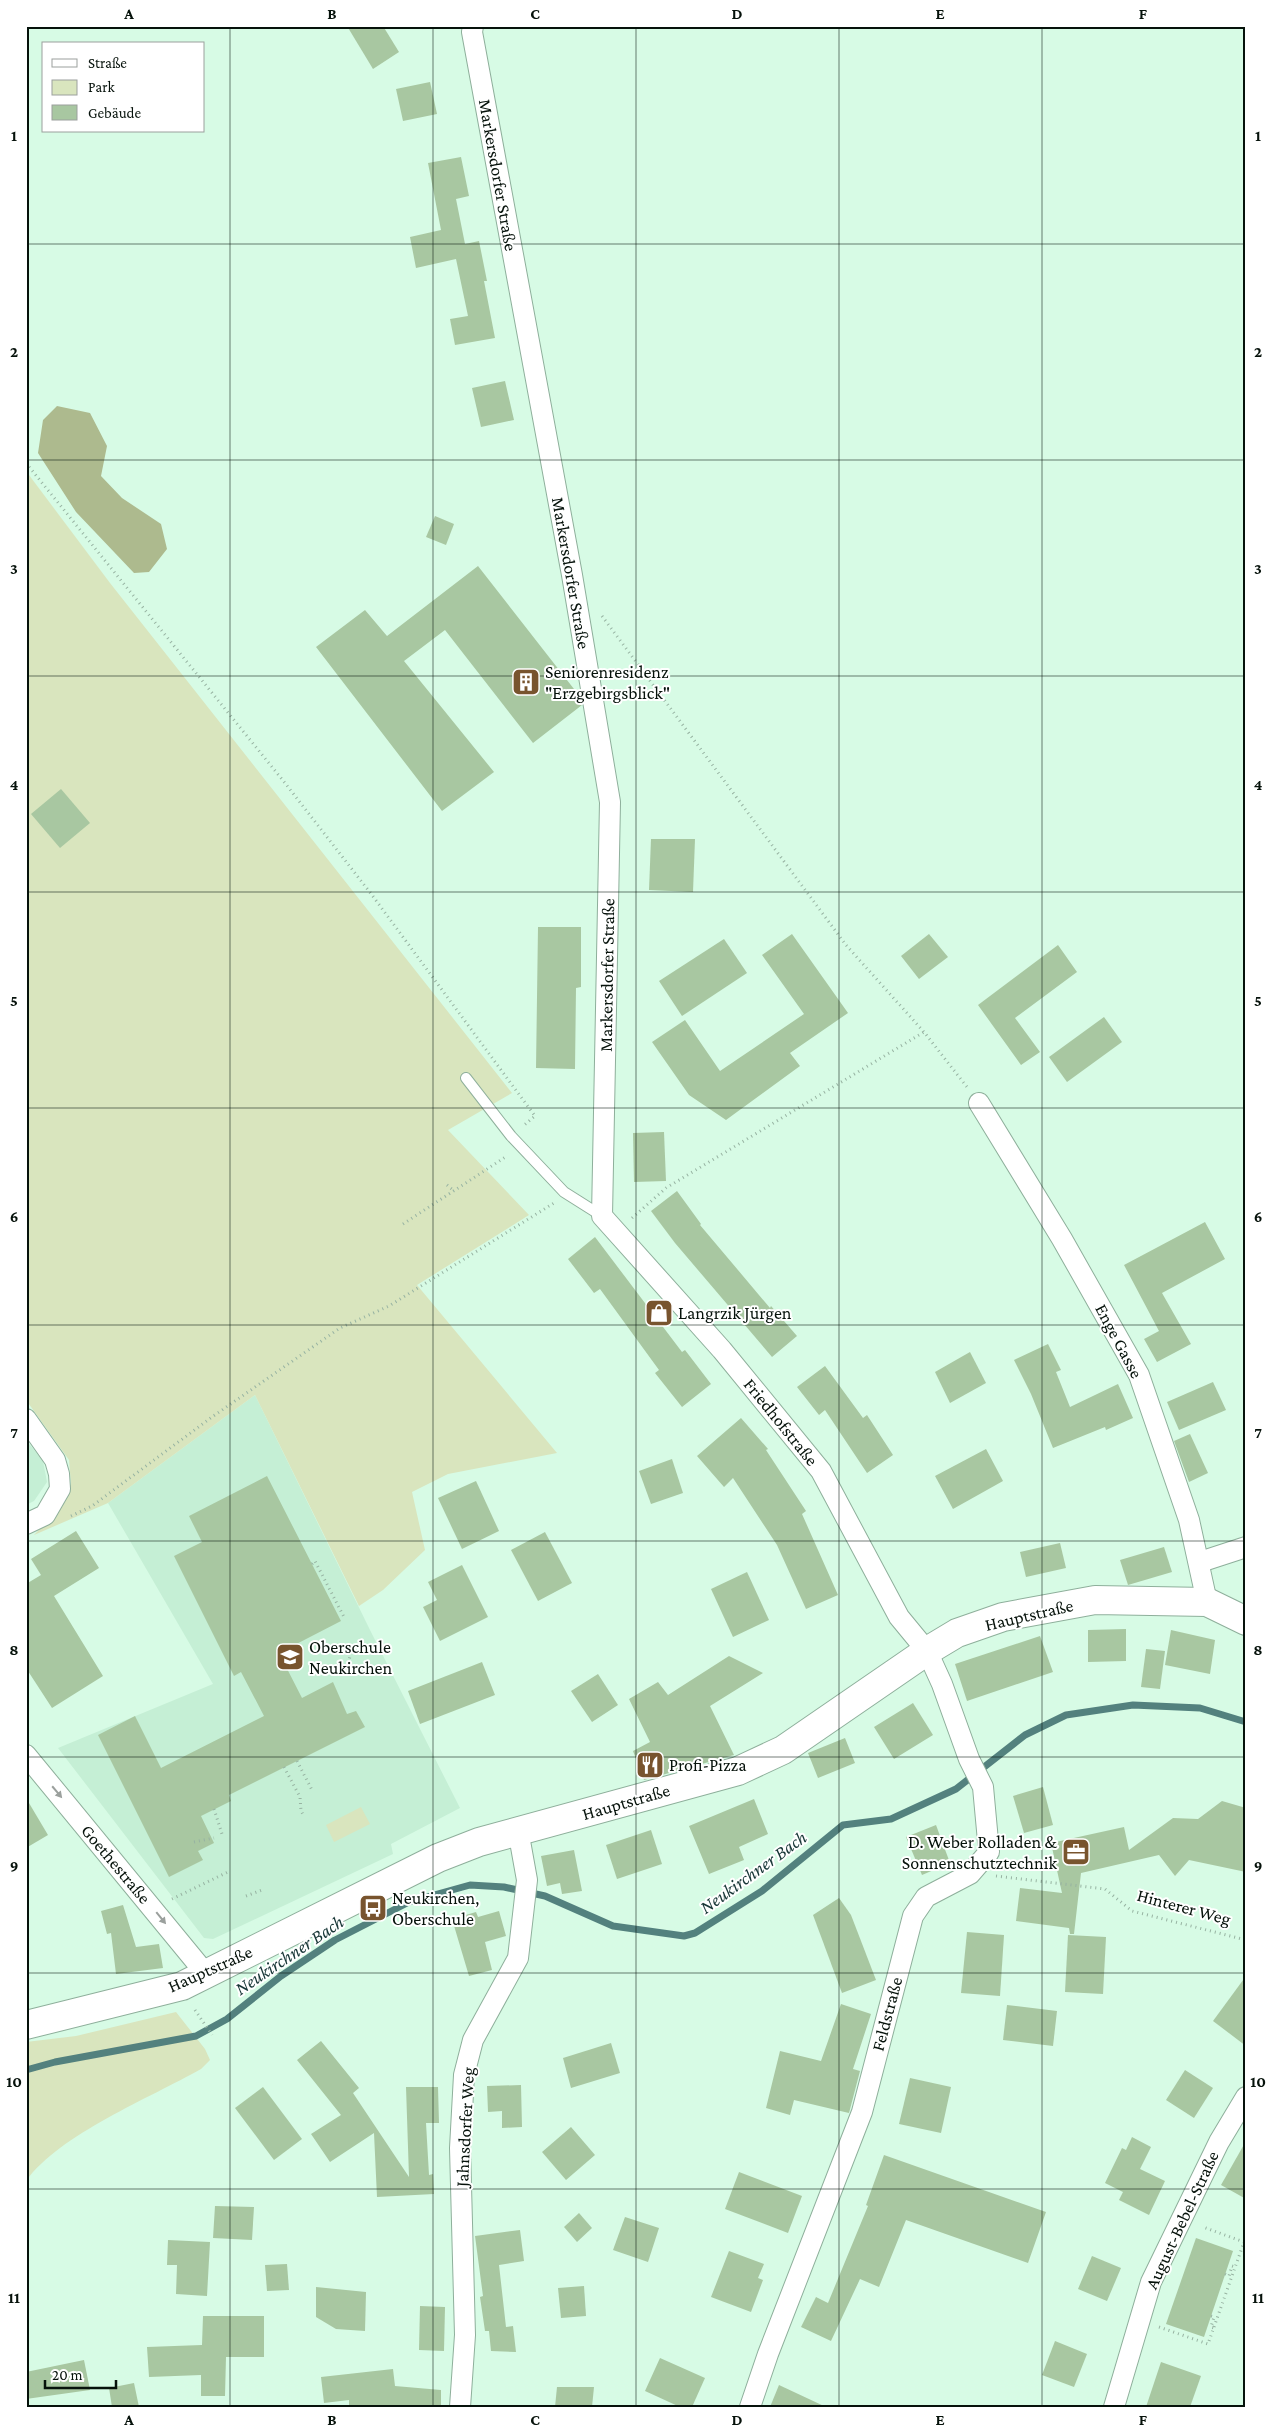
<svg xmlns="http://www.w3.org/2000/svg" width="1272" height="2433" font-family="'Crimson Pro',serif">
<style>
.built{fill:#c5efd5}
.green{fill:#d9e5be}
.forest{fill:#adba8e}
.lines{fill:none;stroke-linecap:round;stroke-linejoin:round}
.stream{stroke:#53817e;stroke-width:7}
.building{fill:#a8c7a1}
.lane-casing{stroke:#8eaf9b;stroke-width:12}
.street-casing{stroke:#8eaf9b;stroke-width:22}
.secondary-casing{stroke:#8eaf9b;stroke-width:30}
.path{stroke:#97b3a2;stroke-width:3;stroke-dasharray:1 4;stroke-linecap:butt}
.lane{stroke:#fff;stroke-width:10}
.street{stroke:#fff;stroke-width:20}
.secondary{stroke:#fff;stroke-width:28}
.oneway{fill:#9ba09d}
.grid{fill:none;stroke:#06120b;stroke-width:1;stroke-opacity:0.55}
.labels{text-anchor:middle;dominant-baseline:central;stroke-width:4;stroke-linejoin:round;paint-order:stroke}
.street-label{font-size:18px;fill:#06120b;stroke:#fff}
.poi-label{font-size:18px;fill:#06120b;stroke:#fff;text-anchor:start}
.water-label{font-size:19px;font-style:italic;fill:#173636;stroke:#fff}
.neatline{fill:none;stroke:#06120b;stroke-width:2}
.grid-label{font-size:16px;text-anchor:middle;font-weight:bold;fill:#06120b}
</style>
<rect width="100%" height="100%" fill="#d7fbe5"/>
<g class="built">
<path d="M255 1395 370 1630 460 1808 391 1844 393 1854 213 1939 204 1938 58 1748 213 1684 108 1503Z"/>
<path d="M26 1440 43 1461 47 1482 34 1501 26 1505Z"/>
</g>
<g class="green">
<path d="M26 471 110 583 512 1093 448 1130 529 1215 417 1285 557 1453 448 1474 412 1492 425 1550 383 1590 359 1606 255 1395 108 1503 34 1535 59 1509 71 1484 69 1460 26 1400Z"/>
<path d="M361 1807 370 1824 334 1842 326 1825Z"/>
<path d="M176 2012 205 2049 210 2060 201 2069C150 2098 60 2134 26 2181V2042L76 2036Z"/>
</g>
<path class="forest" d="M57 406 90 413 107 446 101 476 122 498 161 524 167 549 149 572 134 573 76 512 38 453 43 420Z"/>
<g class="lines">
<path class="stream" d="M26 2070 55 2062 196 2036 227 2019 281 1976 335 1940 409 1902 470 1885 504 1887 545 1896 613 1926 684 1936 695 1933 762 1891 843 1825 891 1819 956 1789 1025 1735 1066 1715 1133 1705 1200 1708 1246 1722"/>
</g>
<g class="building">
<path d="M347 26H383L399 52 373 69Z"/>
<path d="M430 82 437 114 403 121 396 89Z"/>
<path d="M461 157 469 196 456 199 465 244 479 241 487 281H484L495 338 455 345 450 319 468 316 456 259 416 268 410 237 441 230 428 163Z"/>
<path d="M505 381 514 420 481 427 472 388Z"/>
<path d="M435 516 454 524 446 545 426 537Z"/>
<path d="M478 566 581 698 582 705 533 743 445 630 404 661 494 772 442 811 316 647 365 610 387 636Z"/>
<path d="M61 789 90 823 60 848 31 814Z"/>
<path d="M651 839H695L693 892 649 890Z"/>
<path d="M538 927H581V987L576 988 575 1069 536 1068Z"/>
<path d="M792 934 848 1013 790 1053 800 1066 726 1120 689 1095 652 1042 685 1020 720 1071 804 1014 762 955Z"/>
<path d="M929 934 948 957 919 979 901 956Z"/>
<path d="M724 939 747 973 682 1016 659 981Z"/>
<path d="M1058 945 1077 972 1015 1018 1040 1052 1021 1065 978 1005Z"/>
<path d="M1104 1017 1122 1042 1067 1082 1049 1057Z"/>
<path d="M664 1132 666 1181 634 1182 633 1133Z"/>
<path d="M677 1191 701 1224 700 1225 770 1308 771 1306 797 1336 772 1357 675 1243 651 1211Z"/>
<path d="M1205 1222 1225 1259 1162 1293 1191 1344 1157 1362 1144 1339 1159 1331 1124 1265Z"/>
<path d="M595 1237 682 1352 685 1350 711 1384 682 1407 655 1373 659 1370 600 1289 594 1293 568 1259Z"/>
<path d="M1048 1344 1061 1370 1056 1372 1070 1407 1118 1384 1133 1418 1106 1430 1105 1427 1053 1448 1031 1394 1014 1360Z"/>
<path d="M970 1352 986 1383 950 1403 935 1372Z"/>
<path d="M825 1366 863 1418 867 1415 893 1455 867 1473 825 1410 819 1415 797 1387Z"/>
<path d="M1213 1382 1226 1410 1179 1430 1167 1402Z"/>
<path d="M741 1418 768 1449 766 1450 806 1511 802 1514 838 1595 806 1609 777 1545 733 1478 724 1487 697 1456Z"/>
<path d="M1190 1434 1208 1473 1189 1482 1174 1441Z"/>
<path d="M986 1449 1003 1481 953 1509 935 1476Z"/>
<path d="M672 1459 683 1493 651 1504 639 1471Z"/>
<path d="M267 1476 341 1621 279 1653 302 1698 333 1682 347 1714 356 1711 365 1727 229 1795 231 1801 201 1816 214 1843 198 1851 203 1860 169 1877 98 1735 135 1716 161 1768 264 1716 241 1672 234 1676 174 1556 202 1542 189 1516Z"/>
<path d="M476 1481 499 1531 462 1549 438 1498Z"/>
<path d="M76 1531 99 1568 54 1596 103 1676 52 1708 26 1668V1584L41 1575 31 1559Z"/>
<path d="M545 1532 572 1583 538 1601 511 1550Z"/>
<path d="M1060 1543 1066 1568 1026 1577 1020 1552Z"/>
<path d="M1164 1547 1172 1572 1128 1585 1120 1560Z"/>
<path d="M462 1565 488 1617 440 1641 423 1607 437 1600 428 1582Z"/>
<path d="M747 1572 769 1620 733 1637 711 1589Z"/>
<path d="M1126 1629V1661L1088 1662V1630Z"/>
<path d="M1171 1630 1215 1640 1210 1674 1165 1665Z"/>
<path d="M1040 1636 1053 1672 967 1701 955 1664Z"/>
<path d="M1146 1649 1165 1651 1160 1689 1141 1687Z"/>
<path d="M729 1656 763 1673 710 1706 734 1755 644 1780 633 1751 650 1742 629 1699 658 1682 668 1695Z"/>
<path d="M482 1662 495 1695 420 1724 408 1691Z"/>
<path d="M598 1674 618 1705 592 1722 571 1691Z"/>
<path d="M913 1703 933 1735 894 1759 874 1727Z"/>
<path d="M845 1738 855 1763 818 1778 808 1753Z"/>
<path d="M1043 1787 1053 1825 1024 1833 1013 1796Z"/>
<path d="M26 1798 48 1835 26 1848Z"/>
<path d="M754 1799 768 1834 739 1847 744 1860 709 1874 689 1826Z"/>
<path d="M1222 1801 1246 1808V1872L1189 1860 1175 1876 1159 1855 1081 1873 1074 1934H1070L1069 1928 1016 1921 1020 1888 1062 1893 1051 1843 1124 1827 1129 1850 1173 1818 1198 1819Z"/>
<path d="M936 1825 950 1863 922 1875 906 1837Z"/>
<path d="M651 1830 662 1864 617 1879 606 1845Z"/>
<path d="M574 1850 582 1891 562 1894 560 1883 547 1886 541 1856Z"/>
<path d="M839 1898 851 1915 876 1980 842 1993 813 1915Z"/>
<path d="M123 1905 136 1947 159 1944 163 1968 116 1974 111 1933 107 1934 101 1911Z"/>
<path d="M499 1911 506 1936 485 1942 492 1970 469 1976 452 1919 476 1912 478 1917Z"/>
<path d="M967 1932 1004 1935 1000 1996 961 1993Z"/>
<path d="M1068 1935 1106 1937 1103 1994 1065 1992Z"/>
<path d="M1246 1976V2046L1213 2021Z"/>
<path d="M841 2004 871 2014 853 2069 860 2071 849 2113 794 2100 790 2115 766 2108 780 2051 821 2061Z"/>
<path d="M1007 2005 1057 2011 1053 2046 1003 2040Z"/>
<path d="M321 2041 359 2088 353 2093 409 2177 406 2087H438L439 2123H426L429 2175 433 2174 434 2194 377 2197 374 2133 330 2162 311 2134 341 2115 297 2060Z"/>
<path d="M611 2043 620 2073 571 2088 563 2058Z"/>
<path d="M1185 2070 1213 2088 1194 2118 1166 2100Z"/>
<path d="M910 2078 951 2087 941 2133 899 2124Z"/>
<path d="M521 2085 522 2127 502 2128V2111L488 2112 487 2086Z"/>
<path d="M263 2087 302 2139 274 2160 235 2108Z"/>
<path d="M571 2127 595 2155 566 2180 542 2152Z"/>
<path d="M1132 2137 1151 2147 1140 2169 1165 2181 1149 2215 1119 2200 1123 2192 1105 2183 1122 2148 1126 2150Z"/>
<path d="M1246 2141V2199L1221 2185Z"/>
<path d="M884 2155 1046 2212 1028 2263 906 2220 879 2287 860 2279 831 2341 801 2327 816 2297 828 2303 868 2206 866 2205Z"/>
<path d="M739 2172 802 2196 788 2233 725 2209Z"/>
<path d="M215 2206 254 2207 252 2240 213 2238Z"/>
<path d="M579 2213 592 2228 577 2242 564 2227Z"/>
<path d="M625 2217 659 2228 648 2262 613 2250Z"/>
<path d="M520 2230 524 2261 499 2265 506 2327 513 2326 516 2352 491 2351 489 2331H485L480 2297 483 2296 475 2236Z"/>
<path d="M1196 2238 1233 2251 1204 2337 1166 2324Z"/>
<path d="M168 2240 210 2242 207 2296 176 2294 177 2265H167Z"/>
<path d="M729 2251 764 2264 758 2278 763 2280 751 2312 711 2297Z"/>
<path d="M1092 2256 1121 2268 1107 2301 1078 2289Z"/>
<path d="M287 2264 289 2290 267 2291 265 2265Z"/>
<path d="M584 2286 586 2316 561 2318 558 2288Z"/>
<path d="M316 2287 366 2292 365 2331 336 2329 316 2317Z"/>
<path d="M420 2306 445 2307 444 2351 419 2350Z"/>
<path d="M203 2316H264V2357H226L225 2396H201V2375L149 2377 147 2347 202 2345Z"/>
<path d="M1055 2341 1087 2354 1074 2387 1042 2375Z"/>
<path d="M660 2358 705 2378 692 2407H680L645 2391Z"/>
<path d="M84 2360 90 2390 26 2399V2372Z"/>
<path d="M1161 2362 1201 2376 1190 2407H1146Z"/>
<path d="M393 2369 395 2386 441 2390V2407H349V2400L324 2403 321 2377Z"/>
<path d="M134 2383 139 2407H112L109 2388Z"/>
<path d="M779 2385 826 2407H770Z"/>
<path d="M557 2387H594L592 2407H555Z"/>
</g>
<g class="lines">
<defs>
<path id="lane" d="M466 1078 511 1136 564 1192 602 1216"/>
<g id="street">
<path d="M473 26 472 32 572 575 610 802 602 1216 722 1350 821 1471 899 1617 927 1651 942 1684 969 1759 983 1787 989 1852 970 1874 926 1897 913 1916 862 2112 768 2354 750 2407"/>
<path d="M979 1103 1062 1239 1139 1375 1189 1520 1207 1602"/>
<path d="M26 1419 55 1460 59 1474 60 1489 45 1515 26 1524"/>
<path d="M1200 1562 1246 1547"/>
<path d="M26 1755 206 1974"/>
<path d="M460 2407 465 2335 460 2148 464 2075 473 2040 518 1958 527 1880 518 1830"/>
<path d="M1114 2407 1151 2282 1219 2142 1246 2097"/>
</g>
<path id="secondary" d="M26 2025 182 1986 438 1858 479 1842 738 1771 783 1750 927 1651 957 1633 1003 1617 1095 1600 1207 1602 1246 1621"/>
</defs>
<use href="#lane" class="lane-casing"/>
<use href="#street" class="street-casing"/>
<use href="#secondary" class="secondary-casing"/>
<g class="path">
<path d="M26 463 285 783 372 895 535 1116 523 1126"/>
<path d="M602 616 846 945 924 1032 967 1087"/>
<path d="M447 1185 454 1191"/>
<path d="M632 1218 666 1188 924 1032"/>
<path d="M403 1224 507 1156"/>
<path d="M71 1516 92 1506 212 1417 340 1328 389 1306 554 1203"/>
<path d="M312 1564 315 1561 345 1619"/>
<path d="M284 1662 292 1658"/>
<path d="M347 1668 353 1645"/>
<path d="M297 1761 313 1792"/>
<path d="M284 1767 300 1797 301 1811 304 1816"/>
<path d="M214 1809 222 1834"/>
<path d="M194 1842 214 1838"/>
<path d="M996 1876 1105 1889 1132 1911 1246 1940"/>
<path d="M246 1896 262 1890"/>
<path d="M172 1899 230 1871"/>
<path d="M195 2010 212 2035"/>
<path d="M1225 2274 1229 2276 1232 2266 1235 2267"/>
<path d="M1211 2316 1214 2317 1211 2327 1214 2328"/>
<path d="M1159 2327 1208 2344 1244 2242 1203 2227"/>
</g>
<use href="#lane" class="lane"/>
<use href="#street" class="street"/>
<use href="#secondary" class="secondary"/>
</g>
<defs><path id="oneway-solid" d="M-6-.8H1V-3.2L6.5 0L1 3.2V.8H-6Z" transform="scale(1.25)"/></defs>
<g class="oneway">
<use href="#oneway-solid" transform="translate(57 1792) rotate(50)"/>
<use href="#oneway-solid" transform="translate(161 1918) rotate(51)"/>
</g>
<path class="grid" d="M230 26V2407M433 26V2407M636 26V2407M839 26V2407M1042 26V2407M26 244H1246M26 460H1246M26 676H1246M26 892H1246M26 1108H1246M26 1325H1246M26 1541H1246M26 1757H1246M26 1973H1246M26 2189H1246"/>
<defs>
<symbol id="building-square" viewBox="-11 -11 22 22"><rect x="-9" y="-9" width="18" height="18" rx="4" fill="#78542e" stroke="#fff"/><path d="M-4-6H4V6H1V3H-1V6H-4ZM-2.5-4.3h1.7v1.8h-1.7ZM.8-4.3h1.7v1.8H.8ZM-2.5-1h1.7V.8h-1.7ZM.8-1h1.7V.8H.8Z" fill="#fff"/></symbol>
<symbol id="shop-square" viewBox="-11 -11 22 22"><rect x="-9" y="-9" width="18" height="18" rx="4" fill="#78542e" stroke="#fff"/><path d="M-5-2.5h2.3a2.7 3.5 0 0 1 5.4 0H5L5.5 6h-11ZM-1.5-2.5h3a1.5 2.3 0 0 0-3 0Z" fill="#fff"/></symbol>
<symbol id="school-square" viewBox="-11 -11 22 22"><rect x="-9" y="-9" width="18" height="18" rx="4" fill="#78542e" stroke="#fff"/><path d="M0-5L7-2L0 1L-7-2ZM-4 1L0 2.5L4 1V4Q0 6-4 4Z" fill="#fff"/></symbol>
<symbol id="restaurant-square" viewBox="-11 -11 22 22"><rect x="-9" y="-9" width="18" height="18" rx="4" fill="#78542e" stroke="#fff"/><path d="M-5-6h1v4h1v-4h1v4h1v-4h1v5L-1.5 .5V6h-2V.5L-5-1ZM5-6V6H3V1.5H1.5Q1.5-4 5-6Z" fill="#fff"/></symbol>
<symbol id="office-square" viewBox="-11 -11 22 22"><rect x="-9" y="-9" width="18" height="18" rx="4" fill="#78542e" stroke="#fff"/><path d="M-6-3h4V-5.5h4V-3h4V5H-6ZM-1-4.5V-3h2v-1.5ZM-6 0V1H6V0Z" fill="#fff"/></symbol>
<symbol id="bus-square" viewBox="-11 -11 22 22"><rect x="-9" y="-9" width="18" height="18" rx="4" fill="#78542e" stroke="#fff"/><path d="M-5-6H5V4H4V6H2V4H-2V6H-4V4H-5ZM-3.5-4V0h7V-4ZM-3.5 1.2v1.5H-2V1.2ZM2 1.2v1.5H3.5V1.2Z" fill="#fff"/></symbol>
</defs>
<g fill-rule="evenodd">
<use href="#building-square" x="510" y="666" width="32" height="32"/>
<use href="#shop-square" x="643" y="1297" width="32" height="32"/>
<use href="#school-square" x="274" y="1641" width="32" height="32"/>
<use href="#restaurant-square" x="634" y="1749" width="32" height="32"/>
<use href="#office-square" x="1060" y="1836" width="32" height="32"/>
<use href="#bus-square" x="357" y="1892" width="32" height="32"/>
</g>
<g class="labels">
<g class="street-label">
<text transform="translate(498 175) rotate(80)">Markersdorfer Straße</text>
<text transform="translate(571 573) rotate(80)">Markersdorfer Straße</text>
<text transform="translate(607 975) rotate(-89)">Markersdorfer Straße</text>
<text transform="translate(1119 1341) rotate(62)">Enge Gasse</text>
<text transform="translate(781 1422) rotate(51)">Friedhofstraße</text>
<text transform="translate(1029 1615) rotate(-13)">Hauptstraße</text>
<text transform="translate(626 1802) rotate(-16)">Hauptstraße</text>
<text transform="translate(116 1864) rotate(50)">Goethestraße</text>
<text transform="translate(1184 1907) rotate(15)">Hinterer Weg</text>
<text transform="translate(210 1969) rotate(-24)">Hauptstraße</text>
<text transform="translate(887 2014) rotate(-75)">Feldstraße</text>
<text transform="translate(465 2127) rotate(-87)">Jahnsdorfer Weg</text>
<text transform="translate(1182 2220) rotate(-65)">August-Bebel-Straße</text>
</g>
<g class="poi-label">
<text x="545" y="672">Seniorenresidenz<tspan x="545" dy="21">"Erzgebirgsblick"</tspan></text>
<text x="678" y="1313">Langrzik Jürgen</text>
<text x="309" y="1647">Oberschule<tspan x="309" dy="21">Neukirchen</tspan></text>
<text x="669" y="1765">Profi-Pizza</text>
<text x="1057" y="1842" text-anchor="end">D. Weber Rolladen &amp;<tspan x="1057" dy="21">Sonnenschutztechnik</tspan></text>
<text x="392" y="1898">Neukirchen,<tspan x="392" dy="21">Oberschule</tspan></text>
</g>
<g class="water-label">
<text transform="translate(753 1872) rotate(-36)">Neukirchner Bach</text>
<text transform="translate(289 1955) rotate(-34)">Neukirchner Bach</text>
</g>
</g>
<rect width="1272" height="2433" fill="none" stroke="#ffffff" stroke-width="55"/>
<rect x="42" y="42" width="162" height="90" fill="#ffffff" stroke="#9ba09d"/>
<rect x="52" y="59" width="25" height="8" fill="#ffffff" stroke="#9ba09d"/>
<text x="88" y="68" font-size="15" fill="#06120b">Straße</text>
<rect x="52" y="80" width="25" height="15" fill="#d9e5be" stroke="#9ba09d"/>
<text x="88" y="92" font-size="15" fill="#06120b">Park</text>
<rect x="52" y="105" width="25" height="15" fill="#a8c7a1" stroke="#9ba09d"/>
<text x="88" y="118" font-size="15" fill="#06120b">Gebäude</text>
<path d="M45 2380v8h71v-8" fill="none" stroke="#06120b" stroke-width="2.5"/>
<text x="52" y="2380" font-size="15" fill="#06120b" stroke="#ffffff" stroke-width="4" paint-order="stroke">20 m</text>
<rect x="28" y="28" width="1216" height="2378" class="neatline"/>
<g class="grid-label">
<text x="129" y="19">A</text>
<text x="332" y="19">B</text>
<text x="535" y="19">C</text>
<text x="737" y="19">D</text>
<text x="940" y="19">E</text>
<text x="1143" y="19">F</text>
<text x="14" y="141">1</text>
<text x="1258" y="141">1</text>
<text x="14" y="357">2</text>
<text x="1258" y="357">2</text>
<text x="14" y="574">3</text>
<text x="1258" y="574">3</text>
<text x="14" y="790">4</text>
<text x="1258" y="790">4</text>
<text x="14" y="1006">5</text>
<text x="1258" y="1006">5</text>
<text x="14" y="1222">6</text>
<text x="1258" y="1222">6</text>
<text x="14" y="1438">7</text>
<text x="1258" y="1438">7</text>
<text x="14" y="1655">8</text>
<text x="1258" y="1655">8</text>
<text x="14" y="1871">9</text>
<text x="1258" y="1871">9</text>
<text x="14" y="2087">10</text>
<text x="1258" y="2087">10</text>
<text x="14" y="2303">11</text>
<text x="1258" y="2303">11</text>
<text x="129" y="2425">A</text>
<text x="332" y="2425">B</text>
<text x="535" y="2425">C</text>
<text x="737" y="2425">D</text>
<text x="940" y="2425">E</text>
<text x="1143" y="2425">F</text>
</g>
</svg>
